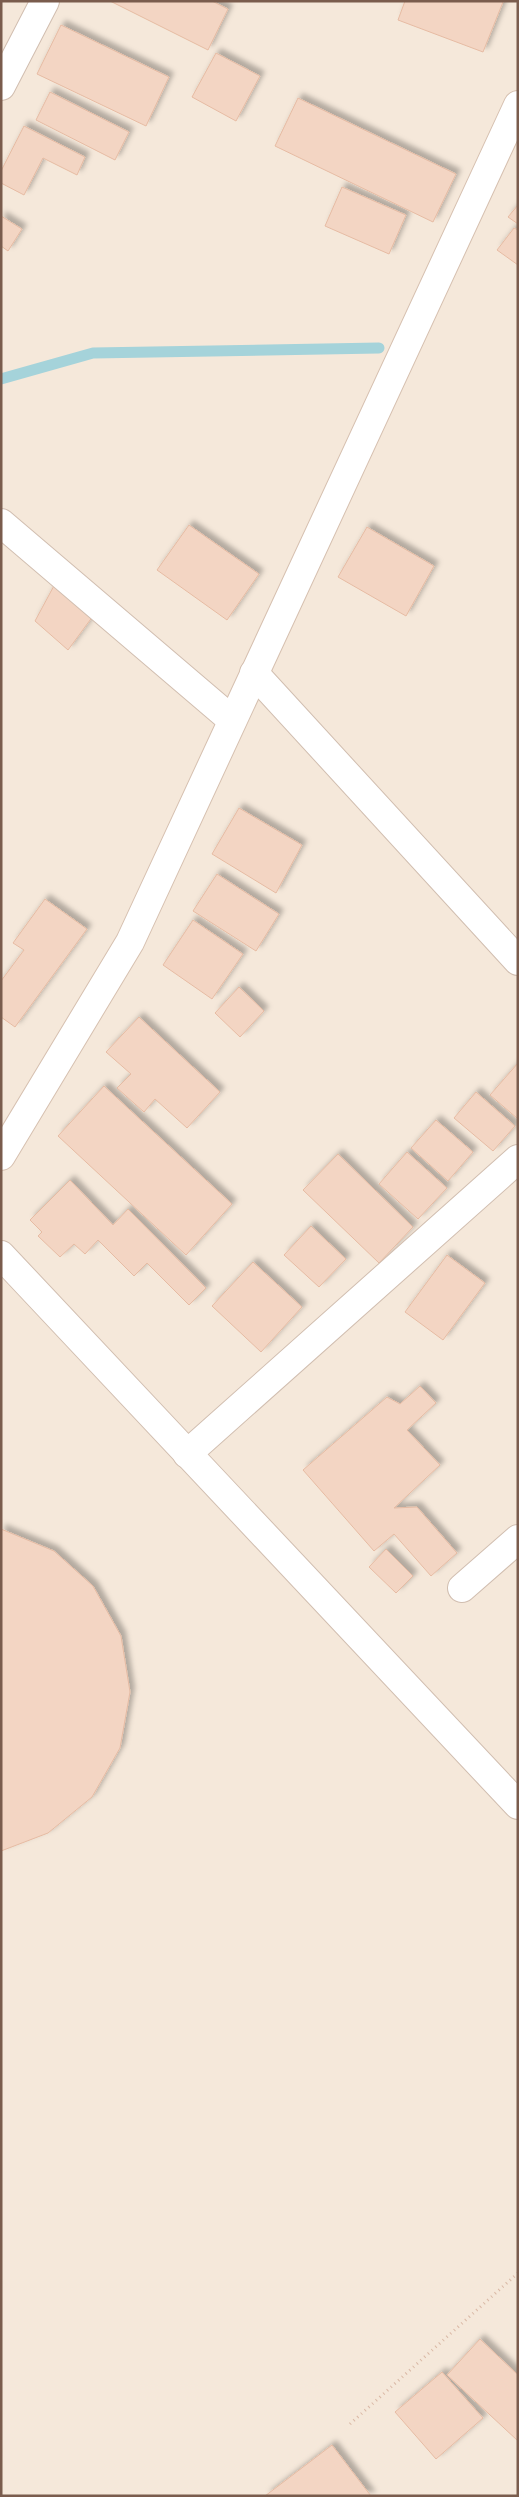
<svg xmlns="http://www.w3.org/2000/svg" width="519" height="2497" font-family="'Work Sans',sans-serif">
<style>
.residential{fill:#f5e8da}
.lines{fill:none;stroke-linecap:round;stroke-linejoin:round}
.stream{stroke:#a5d3da;stroke-width:11}
.building{fill:#f3d5c3;stroke:#e6bba3;filter:url(#shadow)}
.street-casing{stroke:#d1beb0;stroke-width:30}
.secondary-casing{stroke:#d6c0b0;stroke-width:30}
.path{stroke:#d9b8a5;stroke-width:3;stroke-dasharray:1 4;stroke-linecap:butt}
.street{stroke:#fff;stroke-width:28}
.secondary{stroke:#fff;stroke-width:28}
</style>
<defs>
<filter id="shadow"><feDropShadow dx="4.5" dy="-4.5" stdDeviation="2.5" flood-color="#0004"/></filter>
</defs>
<rect width="100%" height="100%" fill="#fdf6ec"/>
<rect class="residential" x="1" y="1" width="517" height="2495"/>
<g class="lines">
<path class="stream" d="M1 379 93 353 379 348"/>
</g>
<g class="building">
<path d="M110 1H212L228 9 208 50Z"/>
<path d="M405 1H501L503 2 483 52 398 20Z"/>
<path d="M61 25 169 77 146 126 37 74Z"/>
<path d="M216 53 260 76 236 121 192 97Z"/>
<path d="M50 92 129 132 115 160 36 120Z"/>
<path d="M298 98 456 174 433 222 275 146Z"/>
<path d="M24 126 85 157 77 175 43 158 24 195 1 183V171Z"/>
<path d="M342 187 406 215 389 254 325 226Z"/>
<path d="M518 205V224L508 217Z"/>
<path d="M1 216 22 229 8 251 1 246Z"/>
<path d="M514 228 518 230V265L497 250Z"/>
<path d="M189 525 259 574 227 620 157 570Z"/>
<path d="M367 527 434 566 406 616 338 577Z"/>
<path d="M56 582 96 612 68 650 35 621Z"/>
<path d="M239 808 302 845 276 893 212 854Z"/>
<path d="M217 874 279 914 256 951 193 911Z"/>
<path d="M45 899 87 929 15 1027 1 1017V981L24 950 13 943Z"/>
<path d="M193 920 243 954 212 999 163 965Z"/>
<path d="M239 987 264 1011 240 1037 215 1013Z"/>
<path d="M139 1017 220 1092 187 1128 155 1099 144 1112 117 1088 131 1074 106 1052Z"/>
<path d="M518 1063V1119L490 1095Z"/>
<path d="M104 1086 232 1204 186 1255 58 1136Z"/>
<path d="M476 1092 515 1126 493 1151 454 1118Z"/>
<path d="M436 1120 473 1152 448 1181 411 1148Z"/>
<path d="M407 1152 447 1188 418 1219 379 1184Z"/>
<path d="M338 1154 413 1227 379 1263 303 1190Z"/>
<path d="M70 1180 113 1225 128 1209 206 1288 189 1305 147 1263 134 1276 98 1240 85 1254 74 1244 60 1257 38 1236 42 1232 30 1220Z"/>
<path d="M311 1226 346 1259 319 1287 284 1255Z"/>
<path d="M447 1255 485 1283 443 1340 405 1312Z"/>
<path d="M253 1262 302 1307 261 1352 212 1306Z"/>
<path d="M420 1386 436 1403 407 1430 440 1465 394 1508 417 1507 457 1553 431 1576 394 1534 374 1551 303 1470 387 1397 400 1404Z"/>
<path d="M1 1529 54 1551 93 1586 121 1636 130 1692 120 1748 92 1797 48 1833 1 1851Z"/>
<path d="M386 1549 413 1576 396 1593 369 1567Z"/>
<path d="M480 2339 518 2375V2441L447 2375Z"/>
<path d="M442 2372 483 2418 436 2459 395 2412Z"/>
<path d="M332 2445 371 2496H265Z"/>
</g>
<g class="lines">
<defs>
<g id="street">
<path d="M1 86 45 1"/>
<path d="M1 523 232 720"/>
<path d="M254 673 518 961"/>
<path d="M1 1255 518 1805"/>
<path d="M187 1454 518 1159"/>
<path d="M462 1588 518 1539"/>
</g>
<path id="secondary" d="M1 1156 130 942 518 105"/>
</defs>
<use href="#street" class="street-casing"/>
<use href="#secondary" class="secondary-casing"/>
<path class="path" d="M350 2424 518 2273"/>
<use href="#street" class="street"/>
<use href="#secondary" class="secondary"/>
</g>
<rect width="519" height="2497" fill="none" stroke="#7a5c4d" stroke-width="5"/>
</svg>
